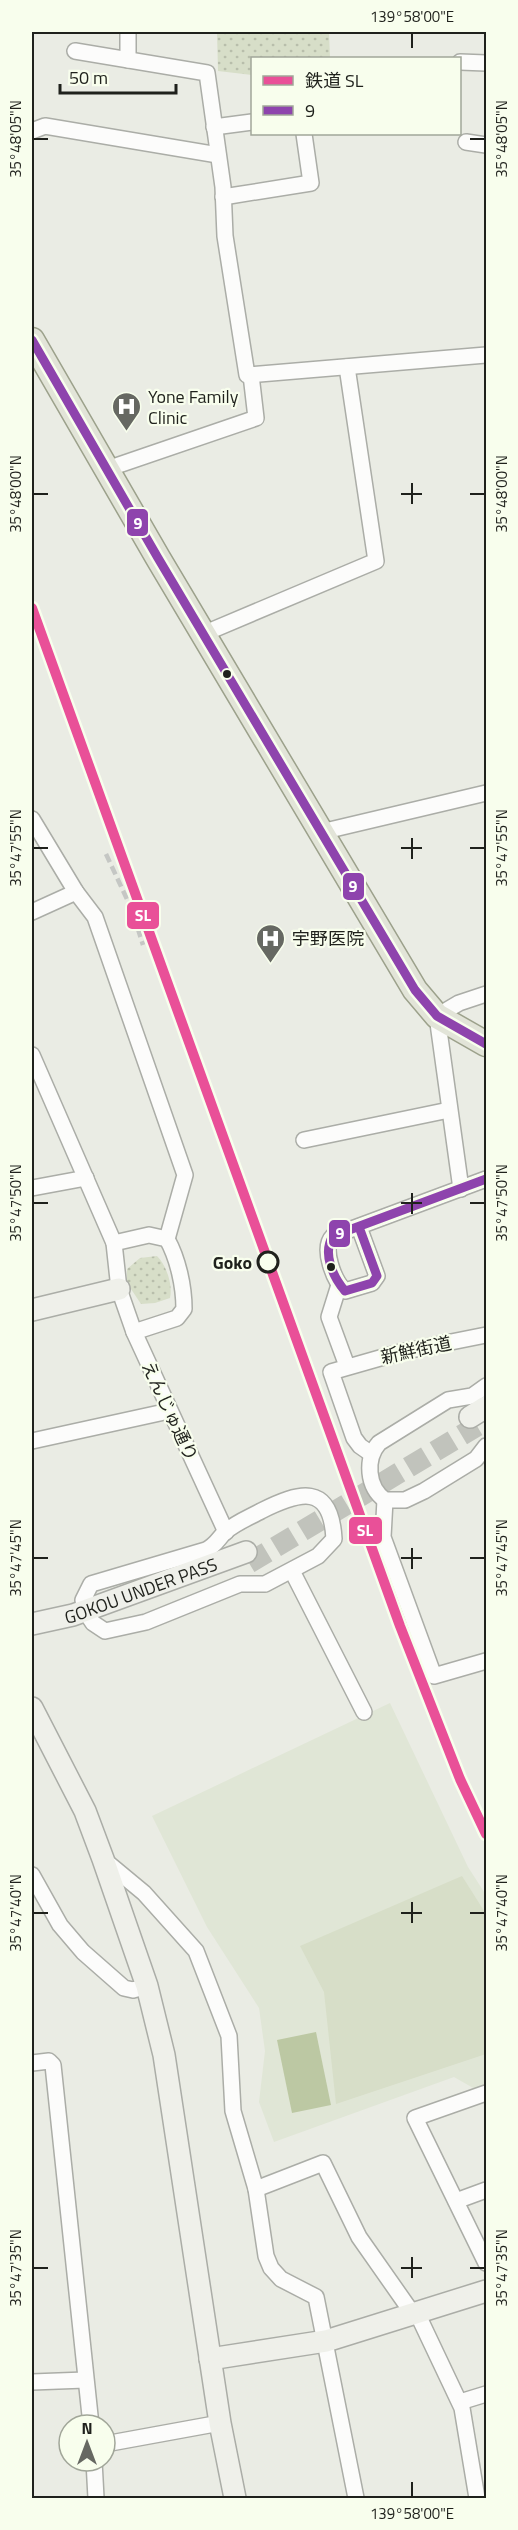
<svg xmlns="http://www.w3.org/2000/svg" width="518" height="2530" font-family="'Titillium Web','Noto Sans JP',sans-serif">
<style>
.built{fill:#e0e6d6}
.grass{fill:url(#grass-dots)}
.pitch{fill:#d7dec8}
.water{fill:#bcc8a3}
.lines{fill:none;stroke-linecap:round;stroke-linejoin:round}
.secondary-tunnel{stroke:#c1c3bc;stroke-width:21;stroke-dasharray:21 10;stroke-linecap:butt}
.street-casing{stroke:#abada7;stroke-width:18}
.secondary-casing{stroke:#abada7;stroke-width:24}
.primary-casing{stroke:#9ca18b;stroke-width:27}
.street{stroke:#fcfcfb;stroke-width:15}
.secondary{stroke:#eff0ea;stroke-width:21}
.primary{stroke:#e2e4d8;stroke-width:24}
.rail{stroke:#c5c7c4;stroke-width:4.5;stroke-dasharray:9 4.5;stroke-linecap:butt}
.bus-1-casing{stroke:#f8feed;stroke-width:14}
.bus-1{stroke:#8e44ad;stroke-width:9}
.rail-1-casing{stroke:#f8feed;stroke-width:15}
.rail-1{stroke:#e95098;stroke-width:10}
.ticks{fill:none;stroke:#1f211c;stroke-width:2}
.bus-dot{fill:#1f211c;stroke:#f8feed;stroke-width:2}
.stop-dot{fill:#f8feed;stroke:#1f211c;stroke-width:3}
.labels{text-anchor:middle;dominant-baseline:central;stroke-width:4.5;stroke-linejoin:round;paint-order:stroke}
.poi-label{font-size:18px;fill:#1f211c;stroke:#f8feed;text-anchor:start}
.stop-label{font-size:18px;font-weight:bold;fill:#1f211c;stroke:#f8feed;text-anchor:end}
.street-label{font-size:18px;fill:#1f211c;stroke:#f8feed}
.line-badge{stroke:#f8feed;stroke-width:2}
.badge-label{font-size:16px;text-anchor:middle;font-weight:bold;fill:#fff}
.neatline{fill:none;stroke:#1f211c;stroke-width:2}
.ticks-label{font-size:15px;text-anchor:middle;fill:#1f211c}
</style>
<defs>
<pattern id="grass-dots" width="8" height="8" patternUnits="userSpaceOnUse" patternTransform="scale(1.5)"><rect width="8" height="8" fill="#d7dec8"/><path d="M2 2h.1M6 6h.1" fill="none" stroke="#b8beab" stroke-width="1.8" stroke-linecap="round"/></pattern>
</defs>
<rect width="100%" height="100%" fill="#eaece4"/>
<path class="built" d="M390 1703 468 1867 486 1895V2085L475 2089 454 2077 274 2142 259 2102 265 2051 259 2008 207 1927 152 1816Z"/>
<g class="grass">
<path d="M217 32H329L330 58H252V75L218 71Z"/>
<path d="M157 1256C166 1265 173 1284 170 1298L155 1303 141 1304 127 1283V1269L140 1258Z"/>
</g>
<path class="pitch" d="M462 1876 486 1914V2054L336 2104 324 1992 300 1946Z"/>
<path class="water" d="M316 2032 331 2105 292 2113 277 2040Z"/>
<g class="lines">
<path class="secondary-tunnel" d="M249 1563 477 1426"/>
<defs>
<g id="street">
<path d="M128 32V60"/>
<path d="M75 51 207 73 223 187 225 236 247 375 486 355"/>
<path d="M460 62 486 63"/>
<path d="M214 127 252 122"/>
<path d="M32 131 45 126 218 155"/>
<path d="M466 142 486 145"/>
<path d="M223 197 311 183 304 134"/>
<path d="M107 469 256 418 251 375"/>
<path d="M203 634 376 561 347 367"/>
<path d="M32 819 76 892 95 917 185 1175 167 1239"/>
<path d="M321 832 486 793"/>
<path d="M32 912 76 892"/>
<path d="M32 1055 114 1243 119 1289 134 1332 226 1532"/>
<path d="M304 1140 449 1110"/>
<path d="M32 1188 86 1178"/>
<path d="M461 1189 437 1016 459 1003 486 994"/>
<path d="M359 1227 377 1276 372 1283 345 1291C334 1281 321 1248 333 1236L486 1179"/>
<path d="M114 1243 149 1235 167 1239C178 1259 184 1286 184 1309L177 1318 134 1332"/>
<path d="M339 1285 329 1317 347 1366"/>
<path d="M486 1386 472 1396 448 1400 379 1443C365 1459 367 1487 385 1500H405L424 1491 476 1459 486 1446"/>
<path d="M32 1441 169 1411"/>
<path d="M370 1453 360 1446 354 1438 331 1372 401 1352 486 1335"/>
<path d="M385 1500 383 1537 434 1676 486 1661"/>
<path d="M292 1571 364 1712"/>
<path d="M85 1611 83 1600 91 1584 206 1550C216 1545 218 1539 225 1532 235 1523 250 1517 261 1511 299 1492 331 1482 334 1539L318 1556 265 1584H240L146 1622 105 1631 93 1623 87 1614"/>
<path d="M103 1859 144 1893 196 1951 229 2036 233 2111 256 2189 266 2256 271 2268 281 2279 316 2297 356 2498"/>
<path d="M32 1875 60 1925 83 1952 124 1988 133 1990 147 1986"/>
<path d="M32 2063 49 2061 53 2065 91 2425"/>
<path d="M486 2093 415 2118 486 2263"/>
<path d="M256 2189 323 2163 359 2237 413 2314"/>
<path d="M456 2201 486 2190"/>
<path d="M417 2313 462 2408 477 2498"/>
<path d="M32 2382 85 2380"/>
<path d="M460 2402 486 2394"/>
<path d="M105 2444 220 2423"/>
<path d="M94 2461 96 2498"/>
</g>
<g id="secondary">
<path d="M32 1310 119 1289"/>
<path d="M470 1417 486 1407"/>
<path id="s1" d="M32 1624 73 1615 246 1552"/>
<path d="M32 1708 85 1811 103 1859 147 1986 164 2055 220 2423 235 2498"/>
<path d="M210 2359 326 2341 486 2291"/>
</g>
<path id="primary" d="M32 340 158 558 415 990 437 1016 486 1044"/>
</defs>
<use href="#street" class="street-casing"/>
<use href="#secondary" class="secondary-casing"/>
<use href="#primary" class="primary-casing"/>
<use href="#street" class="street"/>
<use href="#secondary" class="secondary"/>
<use href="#primary" class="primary"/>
<path class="rail" d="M106 854 132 910 143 945"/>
<defs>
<g id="bus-1">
<path d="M32 340 158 558 415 990 437 1016 486 1044"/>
<path d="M359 1227 377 1276 372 1283 345 1291C333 1277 322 1253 333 1236L486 1179"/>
</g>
</defs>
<use href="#bus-1" class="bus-1-casing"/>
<use href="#bus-1" class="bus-1"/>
<defs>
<path id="rail-1" d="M32 608 400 1626 460 1779 486 1834"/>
</defs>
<use href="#rail-1" class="rail-1-casing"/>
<use href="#rail-1" class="rail-1"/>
</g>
<path class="ticks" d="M412 33V48M33 139H48M470 139H485M412 483V504M33 494H48M401 494H422M470 494H485M412 838V859M33 848H48M401 848H422M470 848H485M412 1193V1214M33 1203H48M401 1203H422M470 1203H485M412 1548V1569M33 1558H48M401 1558H422M470 1558H485M412 1902V1923M33 1913H48M401 1913H422M470 1913H485M412 2257V2278M33 2268H48M401 2268H422M470 2268H485M412 2482V2497"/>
<defs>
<symbol id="hospital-pin" viewBox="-11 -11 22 30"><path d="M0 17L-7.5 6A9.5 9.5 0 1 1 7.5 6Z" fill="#666862" stroke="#f8feed"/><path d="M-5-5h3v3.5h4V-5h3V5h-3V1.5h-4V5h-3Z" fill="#fff"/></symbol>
</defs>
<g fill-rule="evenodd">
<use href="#hospital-pin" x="110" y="390" width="33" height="45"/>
<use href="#hospital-pin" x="254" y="922" width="33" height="45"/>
</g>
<g class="bus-dot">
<circle cx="227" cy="674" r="5"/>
<circle cx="331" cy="1267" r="5"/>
</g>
<circle class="stop-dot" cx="268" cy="1262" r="10"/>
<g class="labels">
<g class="poi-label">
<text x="148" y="396">Yone Family<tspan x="148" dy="21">Clinic</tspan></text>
<text x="292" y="938">宇野医院</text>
</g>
<g class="stop-label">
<text x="252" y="1262">Goko</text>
</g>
<g class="street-label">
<text transform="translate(416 1350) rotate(-12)">新鮮街道</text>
<text transform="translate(170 1411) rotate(65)">えんじゅ通り</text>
<text stroke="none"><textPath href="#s1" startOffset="114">GOKOU UNDER PASS</textPath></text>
</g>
</g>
<g class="line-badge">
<rect x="126" y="508" width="23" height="29" rx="6" fill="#8e44ad"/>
<rect x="342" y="872" width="23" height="29" rx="6" fill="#8e44ad"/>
<rect x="126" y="901" width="34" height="29" rx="6" fill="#e95098"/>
<rect x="328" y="1219" width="23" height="29" rx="6" fill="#8e44ad"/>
<rect x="348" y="1516" width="35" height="29" rx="6" fill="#e95098"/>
</g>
<g class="badge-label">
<text x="138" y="529">9</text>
<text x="353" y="892">9</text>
<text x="143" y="921">SL</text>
<text x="340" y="1239">9</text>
<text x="365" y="1536">SL</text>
</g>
<rect width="518" height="2530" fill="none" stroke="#f8feed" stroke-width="66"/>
<rect x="251" y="57" width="210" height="78" fill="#f8feed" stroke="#a1a699" stroke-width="1.5"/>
<rect x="263" y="76" width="30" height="9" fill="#e95098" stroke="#a1a699" stroke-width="1.5"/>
<text x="305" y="87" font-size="18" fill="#1f211c">鉄道 SL</text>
<rect x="263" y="106" width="30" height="9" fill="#8e44ad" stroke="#a1a699" stroke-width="1.5"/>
<text x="305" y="117" font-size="18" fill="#1f211c">9</text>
<g transform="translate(87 2443)"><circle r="28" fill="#f8feed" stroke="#a1a699" stroke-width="1.5"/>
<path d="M0-4.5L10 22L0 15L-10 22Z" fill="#666862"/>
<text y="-9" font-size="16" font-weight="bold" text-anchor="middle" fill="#1f211c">N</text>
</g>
<path d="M60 84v9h116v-9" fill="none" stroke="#1f211c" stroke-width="3"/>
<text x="69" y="84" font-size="18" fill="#1f211c" stroke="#f8feed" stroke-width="4.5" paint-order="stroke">50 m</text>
<rect x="33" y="33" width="452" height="2464" class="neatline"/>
<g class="ticks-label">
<text x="412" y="22">139°58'00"E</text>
<text transform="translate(16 139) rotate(-90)" y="5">35°48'05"N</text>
<text transform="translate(502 139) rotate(-90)" y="5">35°48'05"N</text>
<text transform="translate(16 494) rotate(-90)" y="5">35°48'00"N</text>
<text transform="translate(502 494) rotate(-90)" y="5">35°48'00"N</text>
<text transform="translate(16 848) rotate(-90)" y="5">35°47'55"N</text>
<text transform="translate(502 848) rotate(-90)" y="5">35°47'55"N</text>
<text transform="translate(16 1203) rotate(-90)" y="5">35°47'50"N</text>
<text transform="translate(502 1203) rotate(-90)" y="5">35°47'50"N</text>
<text transform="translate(16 1558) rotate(-90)" y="5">35°47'45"N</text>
<text transform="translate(502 1558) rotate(-90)" y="5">35°47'45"N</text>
<text transform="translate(16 1913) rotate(-90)" y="5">35°47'40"N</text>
<text transform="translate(502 1913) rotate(-90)" y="5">35°47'40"N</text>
<text transform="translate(16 2268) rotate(-90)" y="5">35°47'35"N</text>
<text transform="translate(502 2268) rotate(-90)" y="5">35°47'35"N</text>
<text x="412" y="2519">139°58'00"E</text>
</g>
</svg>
